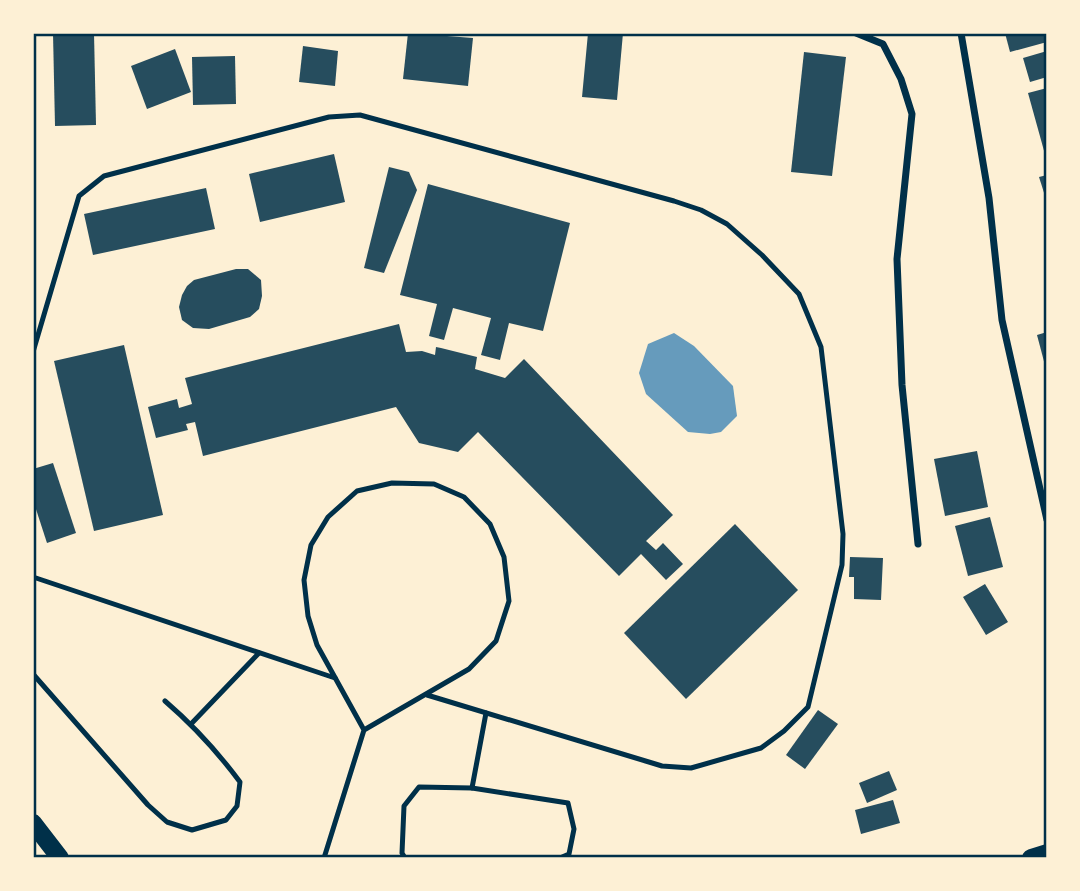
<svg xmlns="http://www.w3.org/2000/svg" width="1080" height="891" font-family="Lato,sans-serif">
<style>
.water{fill:#669bbc}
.building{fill:#264d5e}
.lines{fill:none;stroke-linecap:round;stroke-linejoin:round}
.service{stroke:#003049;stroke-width:5}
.minor{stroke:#003049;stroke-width:7}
.primary{stroke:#003049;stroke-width:18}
.neatline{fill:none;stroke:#003049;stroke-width:2.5}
</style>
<rect width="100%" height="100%" fill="#fdf0d5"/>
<path class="water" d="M674 333 694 346 733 386 737 416 721 432 710 434 688 432 646 394 639 373 648 344Z"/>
<g class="building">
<path d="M53 33H94L96 125 55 126Z"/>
<path d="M408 33 473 38 468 86 403 79Z"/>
<path d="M588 33H623L617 100 582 97Z"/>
<path d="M1005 33H1047V42L1010 52Z"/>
<path d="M303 46 338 51 335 86 299 82Z"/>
<path d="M175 49 191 92 147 109 131 66Z"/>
<path d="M1047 51V77L1030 82 1023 58Z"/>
<path d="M804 52 846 57 832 176 791 172Z"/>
<path d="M235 56 236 104 193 105 192 57Z"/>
<path d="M1047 88V158H1046L1028 93Z"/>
<path d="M334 154 345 202 260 222 249 174Z"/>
<path d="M389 167 409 172 417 190 384 273 364 268Z"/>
<path d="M1047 175V199H1046L1039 177Z"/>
<path d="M428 184 570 223 543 331 509 323 500 360 481 355 491 318 453 308 444 340 429 336 437 304 400 295Z"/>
<path d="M206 188 215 229 93 255 84 214Z"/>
<path d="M236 269H248L261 280 262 296 259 309 250 317 209 329 193 328 182 320 179 307 182 295 187 286 194 280Z"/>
<path d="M399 324 406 352 422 351 435 355 436 347 441 348 477 357 475 369 505 378 524 359 673 515 646 541 656 550 663 543 683 564 666 580 641 554 619 576 478 432 458 452 419 443 396 407 203 456 195 422 186 424 188 430 156 438 148 407 177 399 179 408 192 404 185 378Z"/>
<path d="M1047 332V369H1046L1037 335Z"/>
<path d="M124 345 163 515 94 531 54 361Z"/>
<path d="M977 451 988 507 945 516 934 459Z"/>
<path d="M53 463 76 533 47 543 33 500V469Z"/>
<path d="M990 517 1003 567 968 576 955 526Z"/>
<path d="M735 524 798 590 686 699 624 633Z"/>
<path d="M850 557 883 558 881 600 854 599V577H849Z"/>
<path d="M985 584 1008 622 986 635 963 597Z"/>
<path d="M818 710 838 724 805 769 786 755Z"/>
<path d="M889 771 897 790 867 803 859 783Z"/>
<path d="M893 800 900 823 861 834 855 810Z"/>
</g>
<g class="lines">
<g class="service">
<path d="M33 352 79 196 104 176 329 117 360 115 674 201 701 210 727 224 762 255 799 294 821 347 843 534 842 565 808 707 784 731 761 748 691 768 662 766 427 695"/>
<path d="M33 577 335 678"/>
<path d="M33 674 148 805 167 822 192 830 226 820 237 806 240 782C217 751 194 726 165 701"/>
<path d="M191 724 259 653"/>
<path d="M472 788 486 713"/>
<path d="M324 858 364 730 469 669 496 641 509 601 504 557 490 524 464 497 434 484 392 483 357 491 328 517 311 545 304 580 308 616 317 645 364 730"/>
<path d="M405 858 402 853 404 806 419 787 472 788 568 803 574 829 569 854 560 858"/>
</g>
<g class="minor">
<path d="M856 33 883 44 901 79 912 114 897 259 902 385 918 544"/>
<path d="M961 33 989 198 1002 320 1047 520"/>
</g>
<g class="primary">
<path d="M33 823 60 858"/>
<path d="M1031 858 1047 853"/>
</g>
</g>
<rect width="1080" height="891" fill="none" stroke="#fdf0d5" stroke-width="70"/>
<rect x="35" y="35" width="1010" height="821" class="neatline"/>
</svg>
